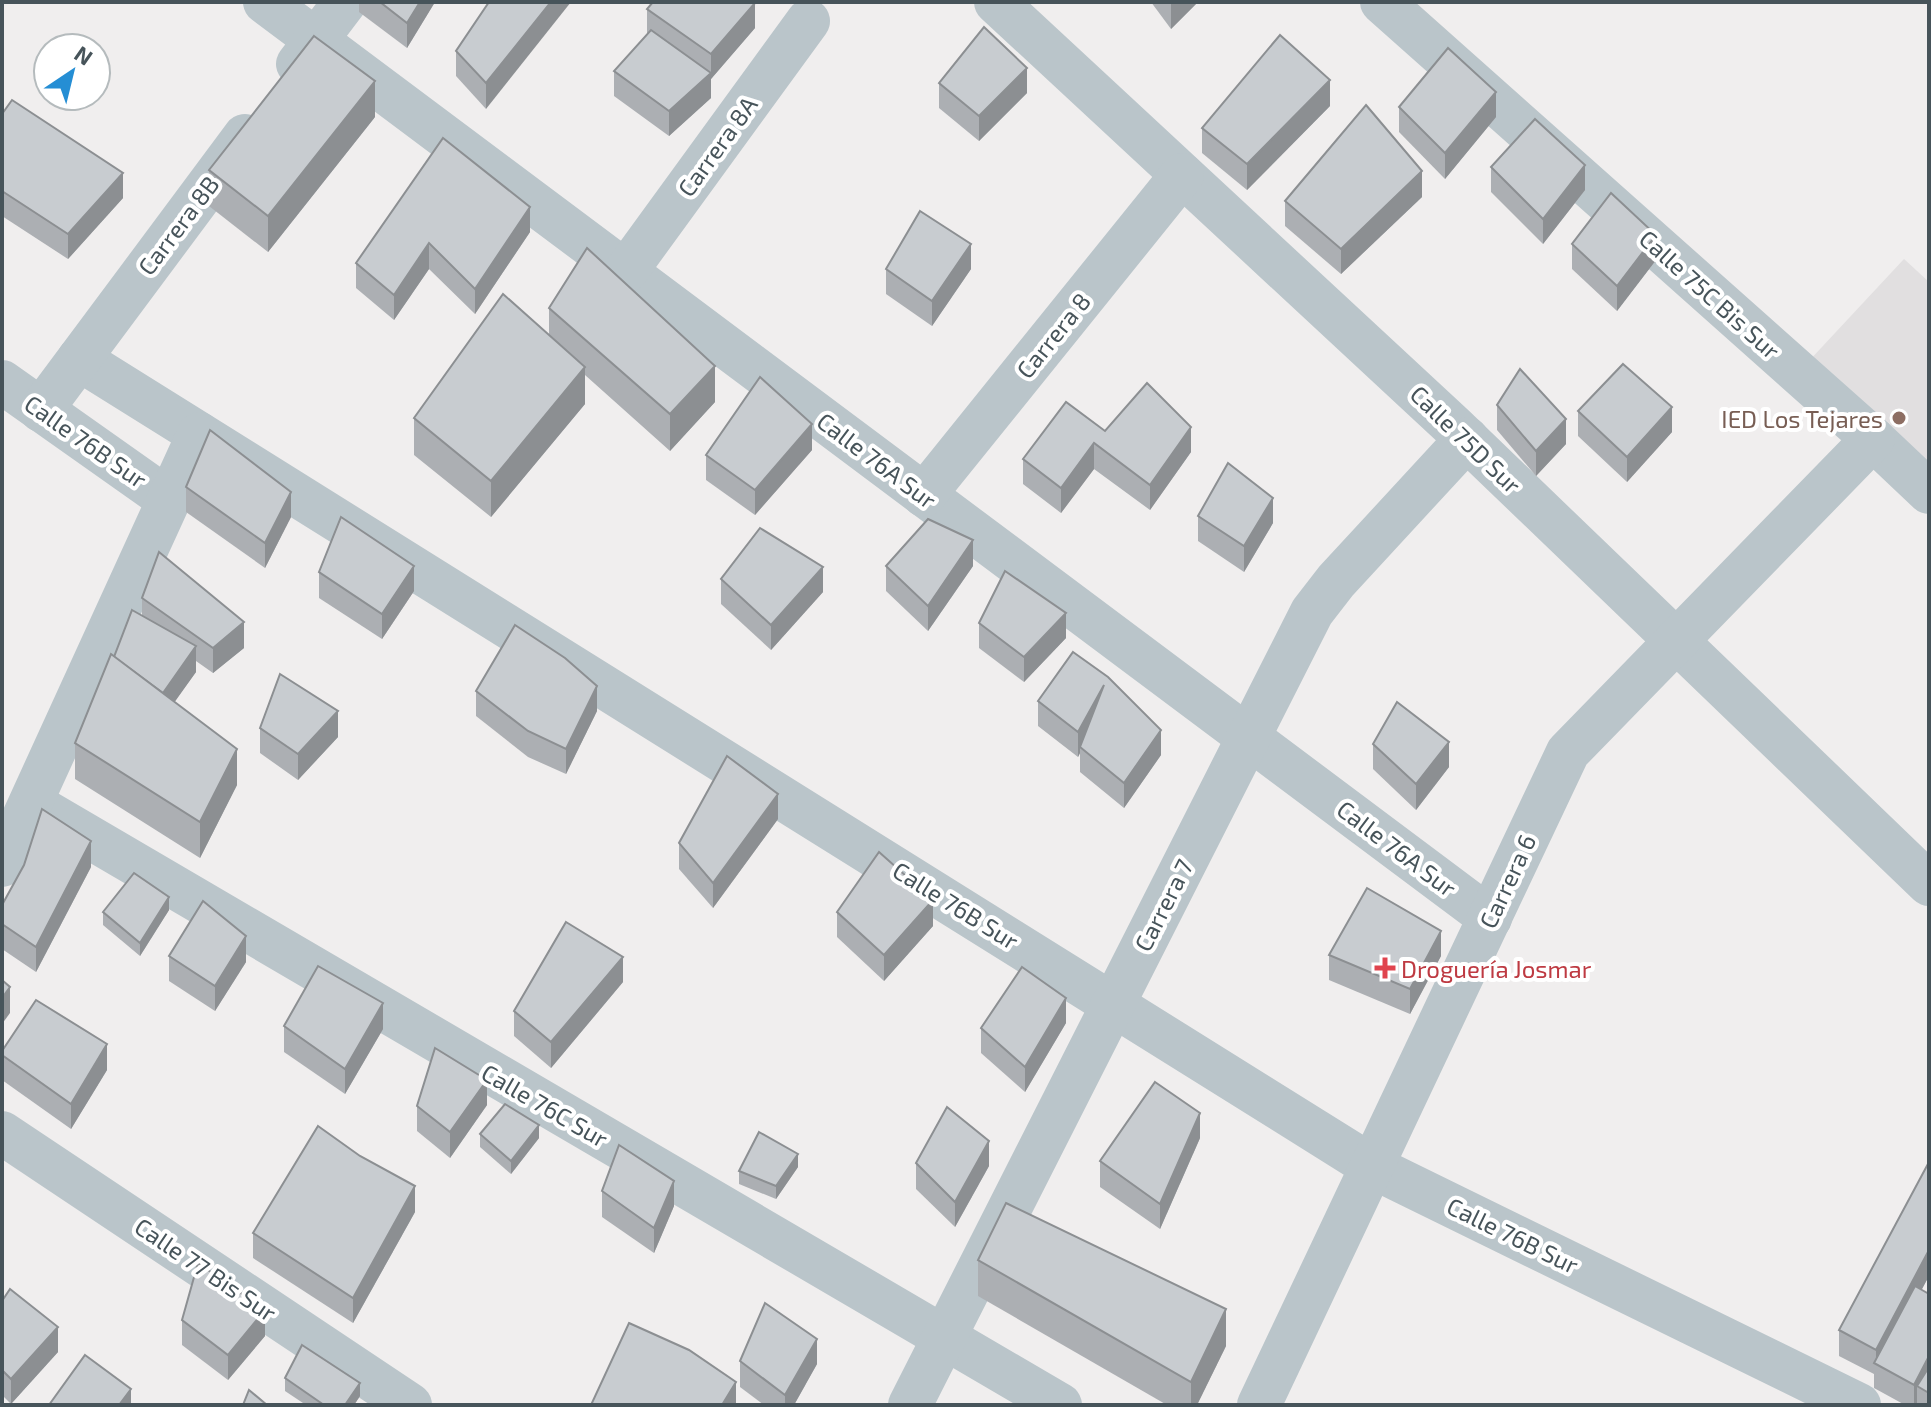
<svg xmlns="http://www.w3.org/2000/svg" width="1931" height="1407" font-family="'Exo 2',sans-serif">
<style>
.education{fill:#e1dfe0}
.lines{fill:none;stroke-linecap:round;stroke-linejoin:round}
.minor{stroke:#bac5ca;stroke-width:44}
.wall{fill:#acafb3}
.shaded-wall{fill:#8c8f92}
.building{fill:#c8ccd0;stroke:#8c8f92;stroke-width:2}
.education-dot{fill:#8d6e63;stroke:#fff;stroke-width:3}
.health-dot{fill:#e0444e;stroke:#fff;stroke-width:3}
.labels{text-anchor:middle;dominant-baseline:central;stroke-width:8;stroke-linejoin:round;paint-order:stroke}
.street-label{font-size:24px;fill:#47545a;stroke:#fff}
.education-label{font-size:24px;fill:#785e54;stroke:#fff;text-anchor:end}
.health-label{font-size:24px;fill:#be3a42;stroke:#fff;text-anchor:start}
</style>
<rect width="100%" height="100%" fill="#f0eeee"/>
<path class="education" d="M1904 259 1929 282V475L1808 362Z"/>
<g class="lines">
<g class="minor">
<path d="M265 2 1490 918"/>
<path d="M996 2 1454 427 1929 884"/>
<path d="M1382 2 1873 439 1929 492"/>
<path d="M298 64 345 2"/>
<path d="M626 271 808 21"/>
<path d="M79 359 1373 1167 1859 1405"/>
<path d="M2 382 169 500"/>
<path d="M41 410 245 136"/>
<path d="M924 495 1182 175"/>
<path d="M31 803 1060 1405"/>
<path d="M2 865 199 434"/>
<path d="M2 1133 410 1405"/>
<path d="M910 1405 1312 612 1336 581 1467 439"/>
<path d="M1259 1405 1568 752 1873 439"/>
</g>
</g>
<g class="wall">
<path d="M359 2H435L407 48 359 12Z"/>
<path d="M489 2 486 109 456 76V51Z"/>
<path d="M1151 2H1198L1171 29Z"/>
<path d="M647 9 755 28 711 79V98L669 136 614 96V71L647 35Z"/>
<path d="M939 83 1027 93 979 141 939 108Z"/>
<path d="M1330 106 1247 190 1202 153V128Z"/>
<path d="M1399 107 1496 117 1445 179 1399 132Z"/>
<path d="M2 114 123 198 68 259 2 216Z"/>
<path d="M375 117 268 252 209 206V170Z"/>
<path d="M443 138 530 232 475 314 429 269 394 320 356 288V263Z"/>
<path d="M1491 167 1585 190 1543 244 1491 192Z"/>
<path d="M1422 197 1341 274 1285 226V201Z"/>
<path d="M1572 244 1656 260 1617 311 1572 269Z"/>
<path d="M886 269H971L932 326 886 294Z"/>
<path d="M549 308 715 402 670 451 585 375V404L491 517 414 455V418L549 336Z"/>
<path d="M1497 405 1566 444 1536 476 1497 430Z"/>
<path d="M1578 411 1672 432 1627 482 1578 436Z"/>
<path d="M1105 431 1191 452 1150 510 1094 469 1061 513 1023 484V459Z"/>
<path d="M812 450 755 515 706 480V455Z"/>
<path d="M186 487 291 517 265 568 186 512Z"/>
<path d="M1198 516 1273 523 1244 572 1198 541Z"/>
<path d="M886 566H973L928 631 886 591Z"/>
<path d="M319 572 414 591 382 639 319 598Z"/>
<path d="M721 579 823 592 771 650 721 604Z"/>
<path d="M142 598 244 648 213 673 196 661V672L174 702 237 785 200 858 75 779V743L142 615Z"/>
<path d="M979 623 1066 638 1024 682 979 648Z"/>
<path d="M476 691 597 711 566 774 528 757 476 716Z"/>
<path d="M1038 701 1161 755 1124 808 1080 772V753L1078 757 1038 726Z"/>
<path d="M260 728 338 737 298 780 260 753Z"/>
<path d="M1373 744 1449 767 1416 810 1373 769Z"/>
<path d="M778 819 713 908 679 869V843Z"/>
<path d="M91 867 36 972 2 949V905Z"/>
<path d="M169 910 140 956 103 925V912Z"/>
<path d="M837 912 933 926 884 981 837 937Z"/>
<path d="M1329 955 1441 956 1410 1014 1329 980Z"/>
<path d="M169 956 246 962 215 1011 169 981Z"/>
<path d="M623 982 551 1068 514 1036V1011Z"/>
<path d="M1066 1023 1025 1092 981 1053V1028Z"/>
<path d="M284 1026 383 1029 345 1094 284 1052Z"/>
<path d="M2 1051 107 1070 71 1129 2 1080Z"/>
<path d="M487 1105 450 1158 417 1131V1106Z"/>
<path d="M480 1134 539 1138 511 1174 480 1147Z"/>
<path d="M1200 1138 1160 1229 1100 1187V1161Z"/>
<path d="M1929 1162V1276L1921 1290 1929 1294V1405H1905L1874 1388V1374L1839 1356V1330Z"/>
<path d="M916 1163 989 1166 955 1227 916 1189Z"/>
<path d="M798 1167 776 1199 739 1184V1171Z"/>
<path d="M602 1191 674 1206 654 1253 602 1217Z"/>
<path d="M415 1212 353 1323 253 1258V1233Z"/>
<path d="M978 1260 1226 1346 1197 1405H1167L978 1296Z"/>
<path d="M2 1301 58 1352 11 1404 2 1395Z"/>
<path d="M182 1320 265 1336 228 1380 182 1345Z"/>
<path d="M740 1361 817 1364 794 1405H764L740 1387Z"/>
<path d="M285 1378 360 1396 354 1405H306L285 1391Z"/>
</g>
<g class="shaded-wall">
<path d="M420 2H435L407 48V23Z"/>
<path d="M551 2H571L486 109V83Z"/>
<path d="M1173 2H1198L1171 29V4Z"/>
<path d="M755 3V28L711 79V54Z"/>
<path d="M1027 68V93L979 141V116Z"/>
<path d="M711 73V98L669 136V111Z"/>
<path d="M1330 80V106L1247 190V164Z"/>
<path d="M375 81V117L268 252V216Z"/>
<path d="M1496 92V117L1445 179V153Z"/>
<path d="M1585 165V190L1543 244V219Z"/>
<path d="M1422 171V197L1341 274V249Z"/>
<path d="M123 173V198L68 259V234Z"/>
<path d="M530 207V232L475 314V289Z"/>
<path d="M1656 235V260L1617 311V286Z"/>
<path d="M429 243V269L394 320V295Z"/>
<path d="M971 244V269L932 326V301Z"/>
<path d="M715 366V402L670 451V414Z"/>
<path d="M585 367V404L491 517V481Z"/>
<path d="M1672 407V432L1627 482V457Z"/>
<path d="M1566 419V444L1536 476V451Z"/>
<path d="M812 424V450L755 515V490Z"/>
<path d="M1191 427V452L1150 510V485Z"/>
<path d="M1094 443V469L1061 513V488Z"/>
<path d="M291 492V517L265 568V543Z"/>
<path d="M1273 498V523L1244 572V546Z"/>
<path d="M973 540V566L928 631V606Z"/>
<path d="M414 566V591L382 639V614Z"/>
<path d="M823 567V592L771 650V625Z"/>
<path d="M1066 613V638L1024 682V657Z"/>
<path d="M244 622V648L213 673V648Z"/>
<path d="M196 646V672L159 724V699Z"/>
<path d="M1104 685 1080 747V753L1078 757V732Z"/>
<path d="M597 686V711L566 774V749Z"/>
<path d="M338 711V737L298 780V754Z"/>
<path d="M1161 730V755L1124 808V783Z"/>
<path d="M1449 742V767L1416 810V784Z"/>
<path d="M237 749V785L200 858V822Z"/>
<path d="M778 794V819L713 908V883Z"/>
<path d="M91 841V867L36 972V947Z"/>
<path d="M169 897V910L140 956V943Z"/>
<path d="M933 900V926L884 981V955Z"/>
<path d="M1441 931V956L1410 1014V989Z"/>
<path d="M246 936V962L215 1011V986Z"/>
<path d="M623 957V982L551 1068V1042Z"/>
<path d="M10 987V1013L2 1024V998Z"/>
<path d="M1066 998V1023L1025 1092V1067Z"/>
<path d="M383 1003V1029L345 1094V1069Z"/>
<path d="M107 1044V1070L71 1129V1104Z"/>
<path d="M487 1080V1105L450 1158V1132Z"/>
<path d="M1200 1113V1138L1160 1229V1204Z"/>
<path d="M539 1125V1138L511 1174V1161Z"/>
<path d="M989 1141V1166L955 1227V1202Z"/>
<path d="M798 1154V1167L776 1199V1186Z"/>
<path d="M674 1181V1206L654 1253V1228Z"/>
<path d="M415 1186V1212L353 1323V1298Z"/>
<path d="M1929 1250V1276L1881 1366 1876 1364V1350Z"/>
<path d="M1226 1309V1346L1197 1405H1191V1382Z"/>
<path d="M265 1310V1336L228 1380V1355Z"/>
<path d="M58 1327V1352L11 1404V1379Z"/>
<path d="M817 1339V1364L794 1405H785V1395Z"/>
<path d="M1929 1356V1382L1917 1386V1404L1914 1405V1385Z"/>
<path d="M736 1382V1405H722Z"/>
<path d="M360 1383V1396L354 1405H345Z"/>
<path d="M131 1389V1405H119Z"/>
</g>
<g class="building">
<path d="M380 2H420L407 23Z"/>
<path d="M489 2H551L486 83 456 51Z"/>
<path d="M653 2H753L755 3 711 54 647 9Z"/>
<path d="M984 27 1027 68 979 116 939 83Z"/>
<path d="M651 30 711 73 669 111 614 71Z"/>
<path d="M1280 35 1330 80 1247 164 1202 128Z"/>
<path d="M314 36 375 81 268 216 209 170Z"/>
<path d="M1448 48 1496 92 1445 153 1399 107Z"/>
<path d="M12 100 123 173 68 234 2 191V114Z"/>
<path d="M1366 105 1422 171 1341 249 1285 201Z"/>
<path d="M1535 119 1585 165 1543 219 1491 167Z"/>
<path d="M443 138 530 207 475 289 429 243 394 295 356 263Z"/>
<path d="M1611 193 1656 235 1617 286 1572 244Z"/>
<path d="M920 211 971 244 932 301 886 269Z"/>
<path d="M587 248 715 366 670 414 549 308Z"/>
<path d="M503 294 585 367 491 481 414 418Z"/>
<path d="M1623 364 1672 407 1627 457 1578 411Z"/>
<path d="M1520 369 1566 419 1536 451 1497 405Z"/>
<path d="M760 377 812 424 755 490 706 455Z"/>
<path d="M1147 383 1191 427 1150 485 1094 443 1061 488 1023 459 1066 402 1105 431Z"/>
<path d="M210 430 291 492 265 543 186 487Z"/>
<path d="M1228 463 1273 498 1244 546 1198 516Z"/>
<path d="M341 517 414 566 382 614 319 572Z"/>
<path d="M928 519 973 540 928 606 886 566Z"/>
<path d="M760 528 823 567 771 625 721 579Z"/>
<path d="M159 552 244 622 213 648 142 598Z"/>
<path d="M1005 571 1066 613 1024 657 979 623Z"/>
<path d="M132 610 196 646 163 693 114 657Z"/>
<path d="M515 625 565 658 597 686 566 749 528 731 476 691Z"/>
<path d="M1073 652 1108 677 1161 730 1124 783 1080 747 1104 685 1078 732 1038 701Z"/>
<path d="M111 654 237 749 200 822 75 743Z"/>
<path d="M280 674 338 711 298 754 260 728Z"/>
<path d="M1397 702 1449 742 1416 784 1373 744Z"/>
<path d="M727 756 778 794 713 883 679 843Z"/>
<path d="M42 809 91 841 36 947 2 924V905L24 865Z"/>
<path d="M879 852 933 900 884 955 837 912Z"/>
<path d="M134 873 169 897 140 943 103 912Z"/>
<path d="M1367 888 1441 931 1410 989 1329 955Z"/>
<path d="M203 901 246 936 215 986 169 956Z"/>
<path d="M566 922 623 957 551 1042 514 1011Z"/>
<path d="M318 966 383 1003 345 1069 284 1026Z"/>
<path d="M1022 967 1066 998 1025 1067 981 1028Z"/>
<path d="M2 980 10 987 2 998Z"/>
<path d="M36 1000 107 1044 71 1104 2 1055V1051Z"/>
<path d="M435 1048 487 1080 450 1132 417 1106Z"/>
<path d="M1155 1082 1200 1113 1160 1204 1100 1161Z"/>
<path d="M505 1104 539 1125 511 1161 480 1134Z"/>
<path d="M947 1107 989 1141 955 1202 916 1163Z"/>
<path d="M318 1126 360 1156 415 1186 353 1298 253 1233Z"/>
<path d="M759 1132 798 1154 776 1186 739 1171Z"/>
<path d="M619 1145 674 1181 654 1228 602 1191Z"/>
<path d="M1929 1162V1250L1876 1350 1839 1330Z"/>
<path d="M1006 1203 1226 1309 1191 1382 978 1260Z"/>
<path d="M198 1263 265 1310 228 1355 182 1320Z"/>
<path d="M1915 1286 1929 1294V1356L1914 1385 1874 1363Z"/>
<path d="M10 1289 58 1327 11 1379 2 1370V1301Z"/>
<path d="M765 1303 817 1339 785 1395 740 1361Z"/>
<path d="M629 1323 689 1350 736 1382 722 1405H591Z"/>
<path d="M302 1345 360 1383 345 1405H324L285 1378Z"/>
<path d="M85 1355 131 1389 119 1405H49Z"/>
<path d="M1929 1367V1393L1917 1386Z"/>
<path d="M249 1390 267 1405H243Z"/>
</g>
<circle class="education-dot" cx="1899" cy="418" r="8"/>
<path class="health-dot" d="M1381 956h8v8h8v8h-8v8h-8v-8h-8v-8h8z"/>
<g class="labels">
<g class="street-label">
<text transform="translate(717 146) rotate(-54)">Carrera 8A</text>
<text transform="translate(178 225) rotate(-53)">Carrera 8B</text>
<text transform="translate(1710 294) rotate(42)">Calle 75C Bis Sur</text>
<text transform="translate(1053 335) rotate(-51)">Carrera 8</text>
<text transform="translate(1466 439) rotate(44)">Calle 75D Sur</text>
<text transform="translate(86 441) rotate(35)">Calle 76B Sur</text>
<text transform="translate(877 460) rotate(37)">Calle 76A Sur</text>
<text transform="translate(1397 848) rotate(37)">Calle 76A Sur</text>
<text transform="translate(1507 881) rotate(-65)">Carrera 6</text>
<text transform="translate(956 905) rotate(32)">Calle 76B Sur</text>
<text transform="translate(1163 905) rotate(-63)">Carrera 7</text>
<text transform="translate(545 1105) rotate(30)">Calle 76C Sur</text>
<text transform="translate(1513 1235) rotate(26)">Calle 76B Sur</text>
<text transform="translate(206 1269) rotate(34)">Calle 77 Bis Sur</text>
</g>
<g class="education-label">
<text x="1883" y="418">IED Los Tejares</text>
</g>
<g class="health-label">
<text x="1401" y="968">Droguería Josmar</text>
</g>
</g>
<rect width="1931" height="1407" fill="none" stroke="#47545a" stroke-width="8"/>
<g transform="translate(72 72) rotate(35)"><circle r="38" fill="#ffffff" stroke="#b5bbbd" stroke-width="2"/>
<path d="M0-6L14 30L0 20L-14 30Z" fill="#258ed4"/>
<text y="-12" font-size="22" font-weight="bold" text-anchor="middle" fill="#47545a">N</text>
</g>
</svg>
